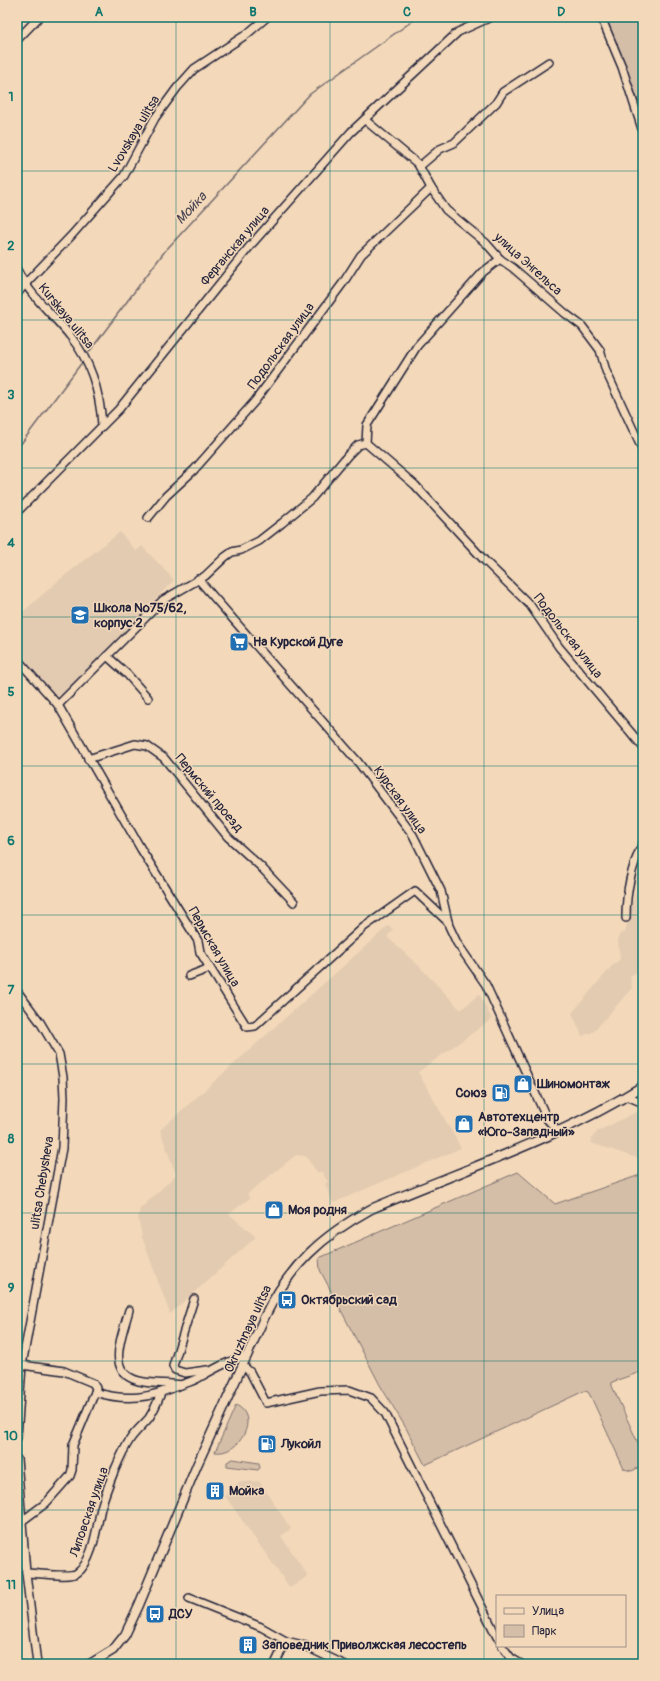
<svg xmlns="http://www.w3.org/2000/svg" width="660" height="1681" font-family="Pangolin,sans-serif">
<style>
.built{fill:#e3cbb1}
.green{fill:#d5bea7;stroke:#7c7071}
.lines{fill:none;stroke-linecap:round;stroke-linejoin:round}
.stream{stroke:#746a6d;stroke-width:1.5}
.minor-casing{stroke:#22223b;stroke-width:10}
.major-casing{stroke:#22223b;stroke-width:11}
.minor{stroke:#f3d9ba;stroke-width:7}
.major{stroke:#f3d9ba;stroke-width:8}
.grid{fill:none;stroke:#0f766e;stroke-width:1;stroke-opacity:0.55}
.labels{text-anchor:middle;dominant-baseline:central;stroke-width:3;stroke-linejoin:round;paint-order:stroke}
.street-label{font-size:13px;fill:#22223b;stroke:#f3d9ba}
.poi-label{font-size:13px;font-weight:bold;fill:#22223b;stroke:#f3d9ba;text-anchor:start}
.water-label{font-size:14px;font-style:italic;fill:#4b4654;stroke:#f3d9ba}
.neatline{fill:none;stroke:#0f766e;stroke-width:1.5}
.grid-label{font-size:13px;text-anchor:middle;font-weight:bold;fill:#0f766e}
</style>
<rect width="100%" height="100%" fill="#f3d9ba"/>
<filter id="ink" filterUnits="userSpaceOnUse"><feTurbulence type="fractalNoise" baseFrequency=".025" numOctaves="2"/><feDisplacementMap in="SourceGraphic" scale="8" xChannelSelector="R" yChannelSelector="G"/><feConvolveMatrix kernelMatrix="1 2 1 2 8 2 1 2 1" color-interpolation-filters="sRGB"/></filter>
<g filter="url(#ink)">
<g class="built">
<path d="M120 532 136 551 142 546 174 580 64 694 55 696 17 654V617L58 581Z"/>
<path d="M643 861V969L630 976 632 988 593 1032 582 1036 572 1013 611 967 620 959 618 940 620 934 625 932Z"/>
<path d="M388 926 393 930 387 937 419 966 461 1010 479 994 492 1019 418 1072 461 1148 333 1203 325 1184 328 1182 321 1171 318 1173 305 1156 296 1155 247 1194 250 1198 229 1214 256 1237 170 1314 142 1237 138 1216 140 1209 176 1175 160 1130Z"/>
<path d="M636 1112 643 1114V1160L591 1143 592 1138 598 1131Z"/>
<path d="M259 1481 291 1529 281 1536 308 1576 290 1588 225 1496 239 1482Z"/>
</g>
<g class="green">
<path d="M604 17H643V112Z"/>
<path d="M518 1172 555 1204 643 1174V1371L612 1382V1386L643 1454V1465L632 1471 624 1469 591 1397 588 1392 584 1391 425 1465 406 1428 380 1385 320 1270 319 1258Z"/>
<path d="M236 1405C261 1417 239 1456 215 1452Z"/>
<path d="M233 1459 259 1463 260 1468 258 1470 227 1466V1462Z"/>
</g>
<g class="lines">
<g class="stream">
<path d="M86 356 165 251 310 94 418 17"/>
<path d="M17 449 83 361"/>
</g>
<defs>
<g id="minor">
<path d="M601 17 622 67 643 132"/>
<path d="M17 40 39 17"/>
<path d="M365 120 418 164 431 188 446 210 486 243 500 259 513 268 566 314 582 326 600 350 606 371 643 451"/>
<path d="M420 166 440 149 454 143 496 103 503 92 549 62"/>
<path d="M500 259 483 272 417 346 367 425 366 443 415 485 485 561 530 605 559 647 643 747"/>
<path d="M17 270C30 296 53 314 71 337 91 362 100 393 102 425"/>
<path d="M17 294 25 284 71 236 124 176 155 118 177 88 194 69 247 34 267 17"/>
<path d="M17 512 119 409 250 246 351 132 458 32 491 17"/>
<path d="M148 518 166 496 194 470 255 401 343 283 361 255 431 188"/>
<path d="M198 579 358 762 413 835 441 891 449 926 457 943 486 985 547 1119 559 1132"/>
<path d="M107 656 127 674 148 698"/>
<path d="M17 659 58 705 141 849 198 941 200 952 247 1027 255 1026 364 927 415 891 448 922"/>
<path d="M58 705 163 600 205 576 225 557 232 552 241 550 259 541 282 523 312 498 348 455 358 445 366 443"/>
<path d="M88 759 135 744 147 746 164 758 228 837 260 866 294 902"/>
<path d="M626 918C626 891 631 867 643 843"/>
<path d="M189 976 210 968"/>
<path d="M17 991 40 1022 59 1054 63 1077 64 1098 62 1148 22 1365 17 1438"/>
<path d="M627 1096 643 1103"/>
<path d="M194 1299 173 1366 175 1370 185 1373 207 1370"/>
<path d="M129 1310C122 1337 103 1376 144 1382 157 1384 169 1383 181 1385"/>
<path d="M22 1365 64 1371 93 1383 96 1388 95 1392 73 1445 72 1470 70 1476 46 1503 22 1521"/>
<path d="M243 1366 250 1372 266 1403 320 1391 349 1390 371 1398 385 1413 497 1637"/>
<path d="M95 1392C126 1402 151 1398 180 1385 186 1383 194 1381 200 1377 216 1368 230 1360 247 1356"/>
<path d="M17 1459 26 1573 37 1664"/>
<path d="M26 1573C37 1573 70 1578 77 1573 93 1562 97 1525 101 1508 106 1490 120 1454 131 1438 136 1431 143 1425 149 1418 154 1410 158 1401 161 1393"/>
<path d="M189 1598 261 1627 286 1641 303 1645 343 1664"/>
<path d="M502 1646 511 1658 521 1664"/>
<path d="M96 1662 104 1664"/>
<path d="M275 1664 286 1641"/>
</g>
<path id="major" d="M90 1664 113 1650 125 1635 139 1605 197 1465 265 1316C290 1265 322 1236 371 1209 462 1170 558 1139 643 1086"/>
</defs>
<use href="#minor" class="minor-casing"/>
<use href="#major" class="major-casing"/>
<use href="#minor" class="minor"/>
<use href="#major" class="major"/>
</g>
</g>
<path class="grid" d="M176 17V1664M330 17V1664M484 17V1664M17 171H643M17 320H643M17 468H643M17 617H643M17 766H643M17 915H643M17 1064H643M17 1213H643M17 1361H643M17 1510H643"/>
<defs>
<symbol id="school-square" viewBox="-11 -11 22 22"><rect x="-9" y="-9" width="18" height="18" rx="4" fill="#1f6fb2" stroke="#f3d9ba"/><path d="M0-5L7-2L0 1L-7-2ZM-4 1L0 2.5L4 1V4Q0 6-4 4Z" fill="#fff"/></symbol>
<symbol id="supermarket-square" viewBox="-11 -11 22 22"><rect x="-9" y="-9" width="18" height="18" rx="4" fill="#1f6fb2" stroke="#f3d9ba"/><path d="M-6-5.5h2.5l.6 2H6L4.5 2H-2.5L-4.4-4H-6ZM-1.5 3.2a1.3 1.3 0 1 0 .1 0ZM3 3.2a1.3 1.3 0 1 0 .1 0Z" fill="#fff"/></symbol>
<symbol id="shop-square" viewBox="-11 -11 22 22"><rect x="-9" y="-9" width="18" height="18" rx="4" fill="#1f6fb2" stroke="#f3d9ba"/><path d="M-5-2.5h2.3a2.7 3.5 0 0 1 5.4 0H5L5.5 6h-11ZM-1.5-2.5h3a1.5 2.3 0 0 0-3 0Z" fill="#fff"/></symbol>
<symbol id="fuel-square" viewBox="-11 -11 22 22"><rect x="-9" y="-9" width="18" height="18" rx="4" fill="#1f6fb2" stroke="#f3d9ba"/><path d="M-5.5-6h7V0h2V4h1.3V-2.5L3-4.5l.8-.8L6-3V5H2.5V1h-1V6h-7ZM-4.2-4.7v3.2H.2V-4.7Z" fill="#fff"/></symbol>
<symbol id="bus-square" viewBox="-11 -11 22 22"><rect x="-9" y="-9" width="18" height="18" rx="4" fill="#1f6fb2" stroke="#f3d9ba"/><path d="M-5-6H5V4H4V6H2V4H-2V6H-4V4H-5ZM-3.5-4V0h7V-4ZM-3.5 1.2v1.5H-2V1.2ZM2 1.2v1.5H3.5V1.2Z" fill="#fff"/></symbol>
<symbol id="building-square" viewBox="-11 -11 22 22"><rect x="-9" y="-9" width="18" height="18" rx="4" fill="#1f6fb2" stroke="#f3d9ba"/><path d="M-4-6H4V6H1V3H-1V6H-4ZM-2.5-4.3h1.7v1.8h-1.7ZM.8-4.3h1.7v1.8H.8ZM-2.5-1h1.7V.8h-1.7ZM.8-1h1.7V.8H.8Z" fill="#fff"/></symbol>
</defs>
<g fill-rule="evenodd">
<use href="#school-square" x="69" y="604" width="22" height="22"/>
<use href="#supermarket-square" x="228" y="631" width="22" height="22"/>
<use href="#shop-square" x="512" y="1073" width="22" height="22"/>
<use href="#fuel-square" x="490" y="1082" width="22" height="22"/>
<use href="#shop-square" x="453" y="1113" width="22" height="22"/>
<use href="#shop-square" x="263" y="1199" width="22" height="22"/>
<use href="#bus-square" x="276" y="1289" width="22" height="22"/>
<use href="#fuel-square" x="256" y="1433" width="22" height="22"/>
<use href="#building-square" x="204" y="1480" width="22" height="22"/>
<use href="#bus-square" x="144" y="1603" width="22" height="22"/>
<use href="#building-square" x="237" y="1634" width="22" height="22"/>
</g>
<g class="labels">
<g class="street-label">
<text transform="translate(134 134) rotate(-59)">Lvovskaya ulitsa</text>
<text transform="translate(235 246) rotate(-50)">Ферганская улица</text>
<text transform="translate(528 264) rotate(42)">улица Энгельса</text>
<text transform="translate(66 316) rotate(51)">Kurskaya ulitsa</text>
<text transform="translate(281 346) rotate(-54)">Подольская улица</text>
<text transform="translate(568 636) rotate(52)">Подольская улица</text>
<text transform="translate(209 793) rotate(50)">Пермский проезд</text>
<text transform="translate(400 800) rotate(54)">Курская улица</text>
<text transform="translate(214 947) rotate(60)">Пермская улица</text>
<text transform="translate(42 1183) rotate(-81)">ulitsa Chebysheva</text>
<text transform="translate(248 1329) rotate(-65)">Okruzhnaya ulitsa</text>
<text transform="translate(89 1512) rotate(-71)">Липовская улица</text>
</g>
<g class="poi-label">
<text x="94" y="608">Школа №75/62,<tspan x="94" dy="15">корпус 2</tspan></text>
<text x="253" y="642">На Курской Дуге</text>
<text x="537" y="1084">Шиномонтаж</text>
<text x="487" y="1093" text-anchor="end">Союз</text>
<text x="478" y="1117">Автотехцентр<tspan x="478" dy="15">«Юго-Западный»</tspan></text>
<text x="288" y="1210">Моя родня</text>
<text x="301" y="1300">Октябрьский сад</text>
<text x="281" y="1444">Лукойл</text>
<text x="229" y="1491">Мойка</text>
<text x="169" y="1614">ДСУ</text>
<text x="262" y="1645">Заповедник Приволжская лесостепь</text>
</g>
<g class="water-label">
<text transform="translate(191 208) rotate(-47)">Мойка</text>
</g>
</g>
<rect width="660" height="1681" fill="none" stroke="#f3d9ba" stroke-width="44"/>
<rect x="496" y="1595" width="130" height="52" fill="#f3d9ba" stroke="#9f9087"/>
<rect x="504" y="1608" width="20" height="6" fill="#f3d9ba" stroke="#9f9087"/>
<text x="532" y="1615" font-size="12" fill="#22223b">Улица</text>
<rect x="504" y="1625" width="20" height="12" fill="#d5bea7" stroke="#9f9087"/>
<text x="532" y="1635" font-size="12" fill="#22223b">Парк</text>
<rect x="22" y="22" width="616" height="1637" class="neatline"/>
<g class="grid-label">
<text x="99" y="16">A</text>
<text x="253" y="16">B</text>
<text x="407" y="16">C</text>
<text x="561" y="16">D</text>
<text x="11" y="101">1</text>
<text x="11" y="250">2</text>
<text x="11" y="399">3</text>
<text x="11" y="547">4</text>
<text x="11" y="696">5</text>
<text x="11" y="845">6</text>
<text x="11" y="994">7</text>
<text x="11" y="1143">8</text>
<text x="11" y="1292">9</text>
<text x="11" y="1440">10</text>
<text x="11" y="1589">11</text>
</g>
</svg>
